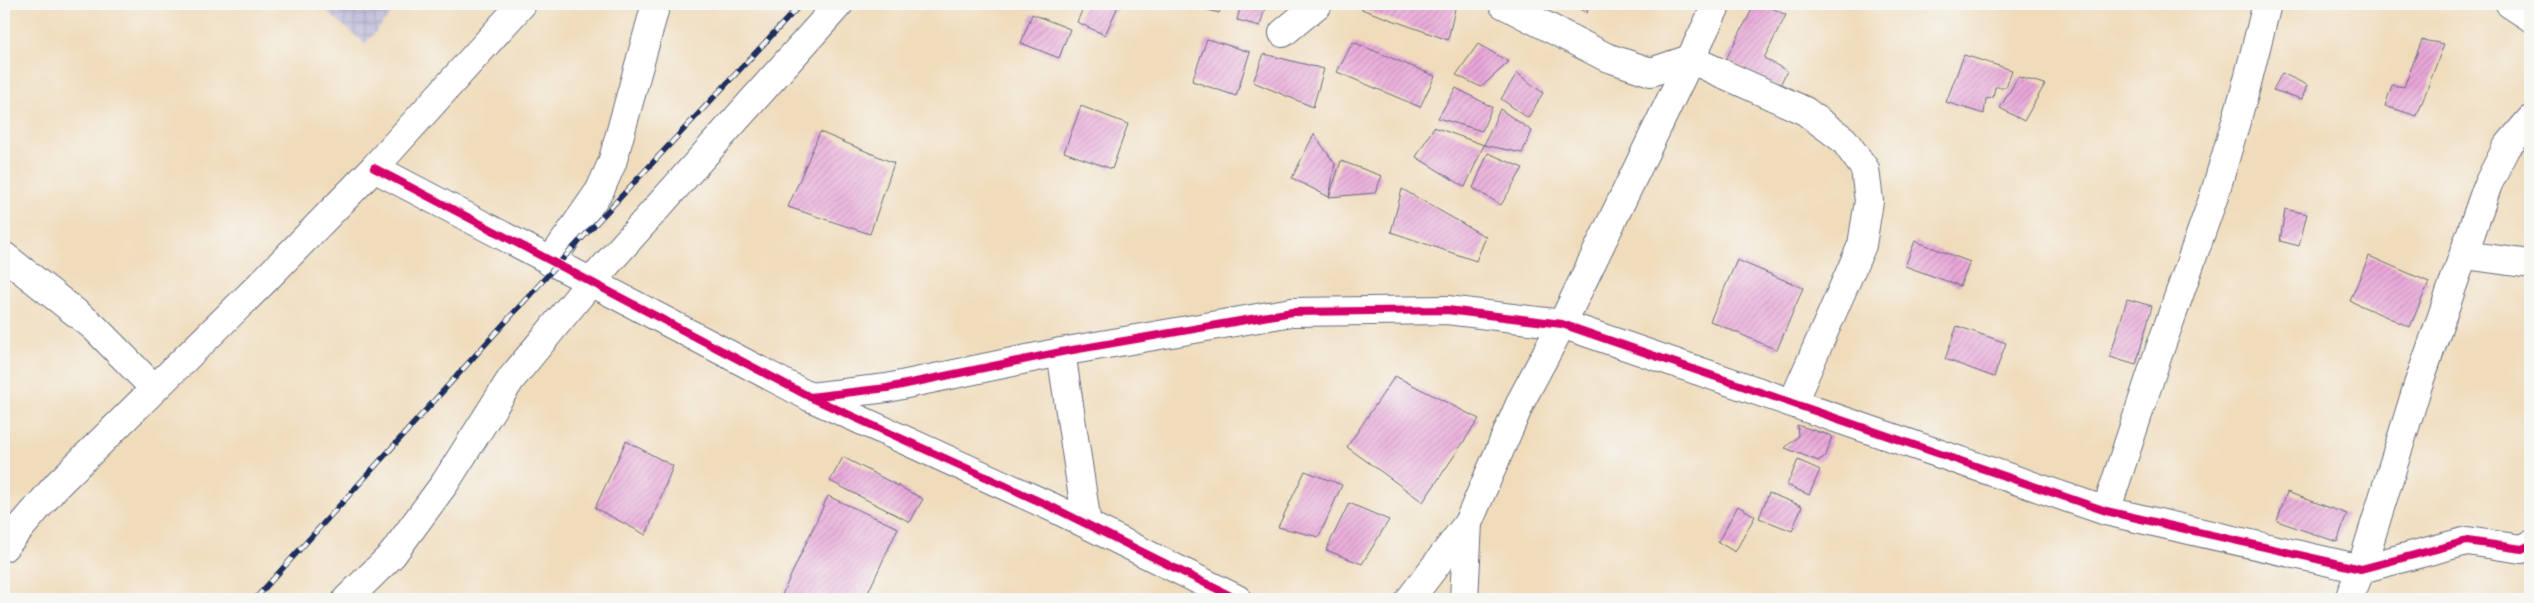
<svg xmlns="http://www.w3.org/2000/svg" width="2534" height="603" font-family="Mynerve,sans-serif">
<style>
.industrial{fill:url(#industrial-grid)}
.building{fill:url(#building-hatch)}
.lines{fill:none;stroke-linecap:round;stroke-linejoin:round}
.minor-casing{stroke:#666c7f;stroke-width:30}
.minor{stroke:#fff;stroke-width:28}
.rail-casing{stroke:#1b2f5e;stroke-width:5.5}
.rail{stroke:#f6f6f2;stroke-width:4;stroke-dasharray:11;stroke-linecap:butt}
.cycleway-casing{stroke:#f6f6f2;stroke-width:11}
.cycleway{stroke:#d6006c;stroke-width:8}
</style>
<defs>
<pattern id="industrial-grid" width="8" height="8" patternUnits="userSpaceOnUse" patternTransform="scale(1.25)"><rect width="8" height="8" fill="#c3c1db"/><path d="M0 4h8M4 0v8" fill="none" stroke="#a7a6be"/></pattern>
<pattern id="building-hatch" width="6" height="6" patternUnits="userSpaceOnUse" patternTransform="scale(1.25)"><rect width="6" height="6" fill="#eaa8d9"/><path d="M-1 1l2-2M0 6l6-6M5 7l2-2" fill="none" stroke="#bd89b3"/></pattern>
</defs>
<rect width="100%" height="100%" fill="#f6f6f2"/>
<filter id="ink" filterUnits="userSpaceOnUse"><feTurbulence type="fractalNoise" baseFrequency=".02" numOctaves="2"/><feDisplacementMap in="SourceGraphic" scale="10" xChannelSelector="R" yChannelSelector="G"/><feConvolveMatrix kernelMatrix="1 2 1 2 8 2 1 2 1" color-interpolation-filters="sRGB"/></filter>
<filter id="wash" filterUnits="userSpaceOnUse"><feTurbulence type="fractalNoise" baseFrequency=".0096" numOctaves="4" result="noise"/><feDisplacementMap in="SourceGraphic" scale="20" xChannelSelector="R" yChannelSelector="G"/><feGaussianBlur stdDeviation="1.12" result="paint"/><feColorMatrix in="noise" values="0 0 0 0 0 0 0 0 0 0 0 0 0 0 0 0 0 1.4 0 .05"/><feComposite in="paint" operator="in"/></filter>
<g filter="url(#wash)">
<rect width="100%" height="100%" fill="#f0dcbb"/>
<path class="industrial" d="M318 4H400L365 44Z"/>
<g id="blocks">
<g class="building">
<path d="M1085 4H1119L1105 35 1077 22Z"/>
<path d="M1186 4H1222L1219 13Z"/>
<path d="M1241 4H1266L1260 26 1237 20Z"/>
<path d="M1364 4H1456L1448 40 1361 9Z"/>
<path d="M1571 4H1589L1587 13Z"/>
<path d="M1755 4H1764L1786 15 1764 58 1787 71 1779 87 1726 59Z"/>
<path d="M1032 14 1070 29 1059 58 1021 43Z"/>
<path d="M1207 39 1250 52 1236 96 1192 81Z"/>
<path d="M2422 40 2444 44 2417 116 2385 106 2392 85 2404 87Z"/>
<path d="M1353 42 1435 76 1420 107 1337 72Z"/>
<path d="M1478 44 1509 62 1481 87 1456 75Z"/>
<path d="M1264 54 1324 69 1313 107 1253 82Z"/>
<path d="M1964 55 2012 70 2006 87H1995L1993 98 1986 99 1984 114 1946 102Z"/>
<path d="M1517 73 1543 93 1528 118 1501 99Z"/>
<path d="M2282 73 2307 85 2302 99 2273 90Z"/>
<path d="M2018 77 2045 84 2024 121 2000 108Z"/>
<path d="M1456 88 1492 107 1482 131 1438 118Z"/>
<path d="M1081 106 1128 124 1112 169 1064 152Z"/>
<path d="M1500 109 1532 131 1522 153 1484 145Z"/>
<path d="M1434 127 1484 145 1465 187 1416 157Z"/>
<path d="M820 132 894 163 870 234 788 207Z"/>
<path d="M1314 134 1335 164 1329 197 1292 178Z"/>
<path d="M1488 153 1523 168 1501 205 1473 188Z"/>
<path d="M1341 161 1382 176 1375 193 1329 197Z"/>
<path d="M1402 189 1486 237 1476 261 1391 232Z"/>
<path d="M2285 209 2307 214 2299 246 2280 241Z"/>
<path d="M1915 241 1970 262 1960 286 1905 266Z"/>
<path d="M2369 256 2429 282 2410 327 2350 301Z"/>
<path d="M1737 260 1803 288 1777 350 1710 321Z"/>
<path d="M2127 299 2152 306 2136 365 2110 357Z"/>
<path d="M1957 326 2006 343 1994 377 1945 359Z"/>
<path d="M1395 376 1479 419 1423 502 1347 447Z"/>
<path d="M1797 425 1832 436 1826 456 1818 461 1785 448 1798 436Z"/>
<path d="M626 441 673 466 646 535 595 508Z"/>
<path d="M843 457 923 499 910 522 830 481Z"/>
<path d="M1798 460 1820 470 1809 495 1787 485Z"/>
<path d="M1305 471 1342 485 1319 537 1278 527Z"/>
<path d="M2287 492 2347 514 2337 542 2277 521Z"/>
<path d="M1769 493 1802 506 1792 531 1759 518Z"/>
<path d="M828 496 898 528 865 599H780Z"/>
<path d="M1349 503 1389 520 1362 564 1326 550Z"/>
<path d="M1738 506 1755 516 1735 552 1718 542Z"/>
</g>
</g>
</g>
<g filter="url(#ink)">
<use href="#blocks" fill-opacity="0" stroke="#666c7f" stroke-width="1"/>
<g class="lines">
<defs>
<g id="minor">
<path d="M1503 4 1606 57 1651 72 1690 59 1805 111 1844 140 1865 169 1869 201 1862 245 1793 402"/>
<path d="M2510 4 2530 17"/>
<path d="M1283 33 1318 4"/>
<path d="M374 168 810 397 1056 509 1237 599"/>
<path d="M2465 255 2530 264"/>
<path d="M4 256 94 327 154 388"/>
<path d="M550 262 600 190 612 163 656 4"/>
<path d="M1061 352 1087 524"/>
<path d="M810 397 887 388 1061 352 1292 312 1447 310 1562 324 2106 511 2361 569 2467 541 2522 549 2530 545"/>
<path d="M2106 511 2155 363 2214 196 2245 91 2267 4"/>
<path d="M4 547 57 485 259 286 374 168 522 4"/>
<path d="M347 599 392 555 445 483 511 379 590 283 839 4"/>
<path d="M1410 599 1468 523 1522 399 1562 324 1717 4"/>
<path d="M1464 599 1468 523"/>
<path d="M2349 599 2361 569 2418 385 2488 184 2507 147 2530 120"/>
</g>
</defs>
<use href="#minor" class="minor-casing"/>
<use href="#minor" class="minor"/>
<defs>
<path id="rail" d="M255 599 557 265 801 4"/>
</defs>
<use href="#rail" class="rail-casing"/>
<use href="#rail" class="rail"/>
<defs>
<g id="cycleway">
<path d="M374 168 810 397 1056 509 1237 599"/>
<path d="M810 397 887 388 1061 352 1292 312 1447 310 1562 324 2106 511 2361 569 2467 541 2522 549 2530 545"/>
</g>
</defs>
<use href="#cycleway" class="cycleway-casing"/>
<use href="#cycleway" class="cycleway"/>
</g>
</g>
<rect width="2534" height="603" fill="none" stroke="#f6f6f2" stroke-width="20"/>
</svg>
